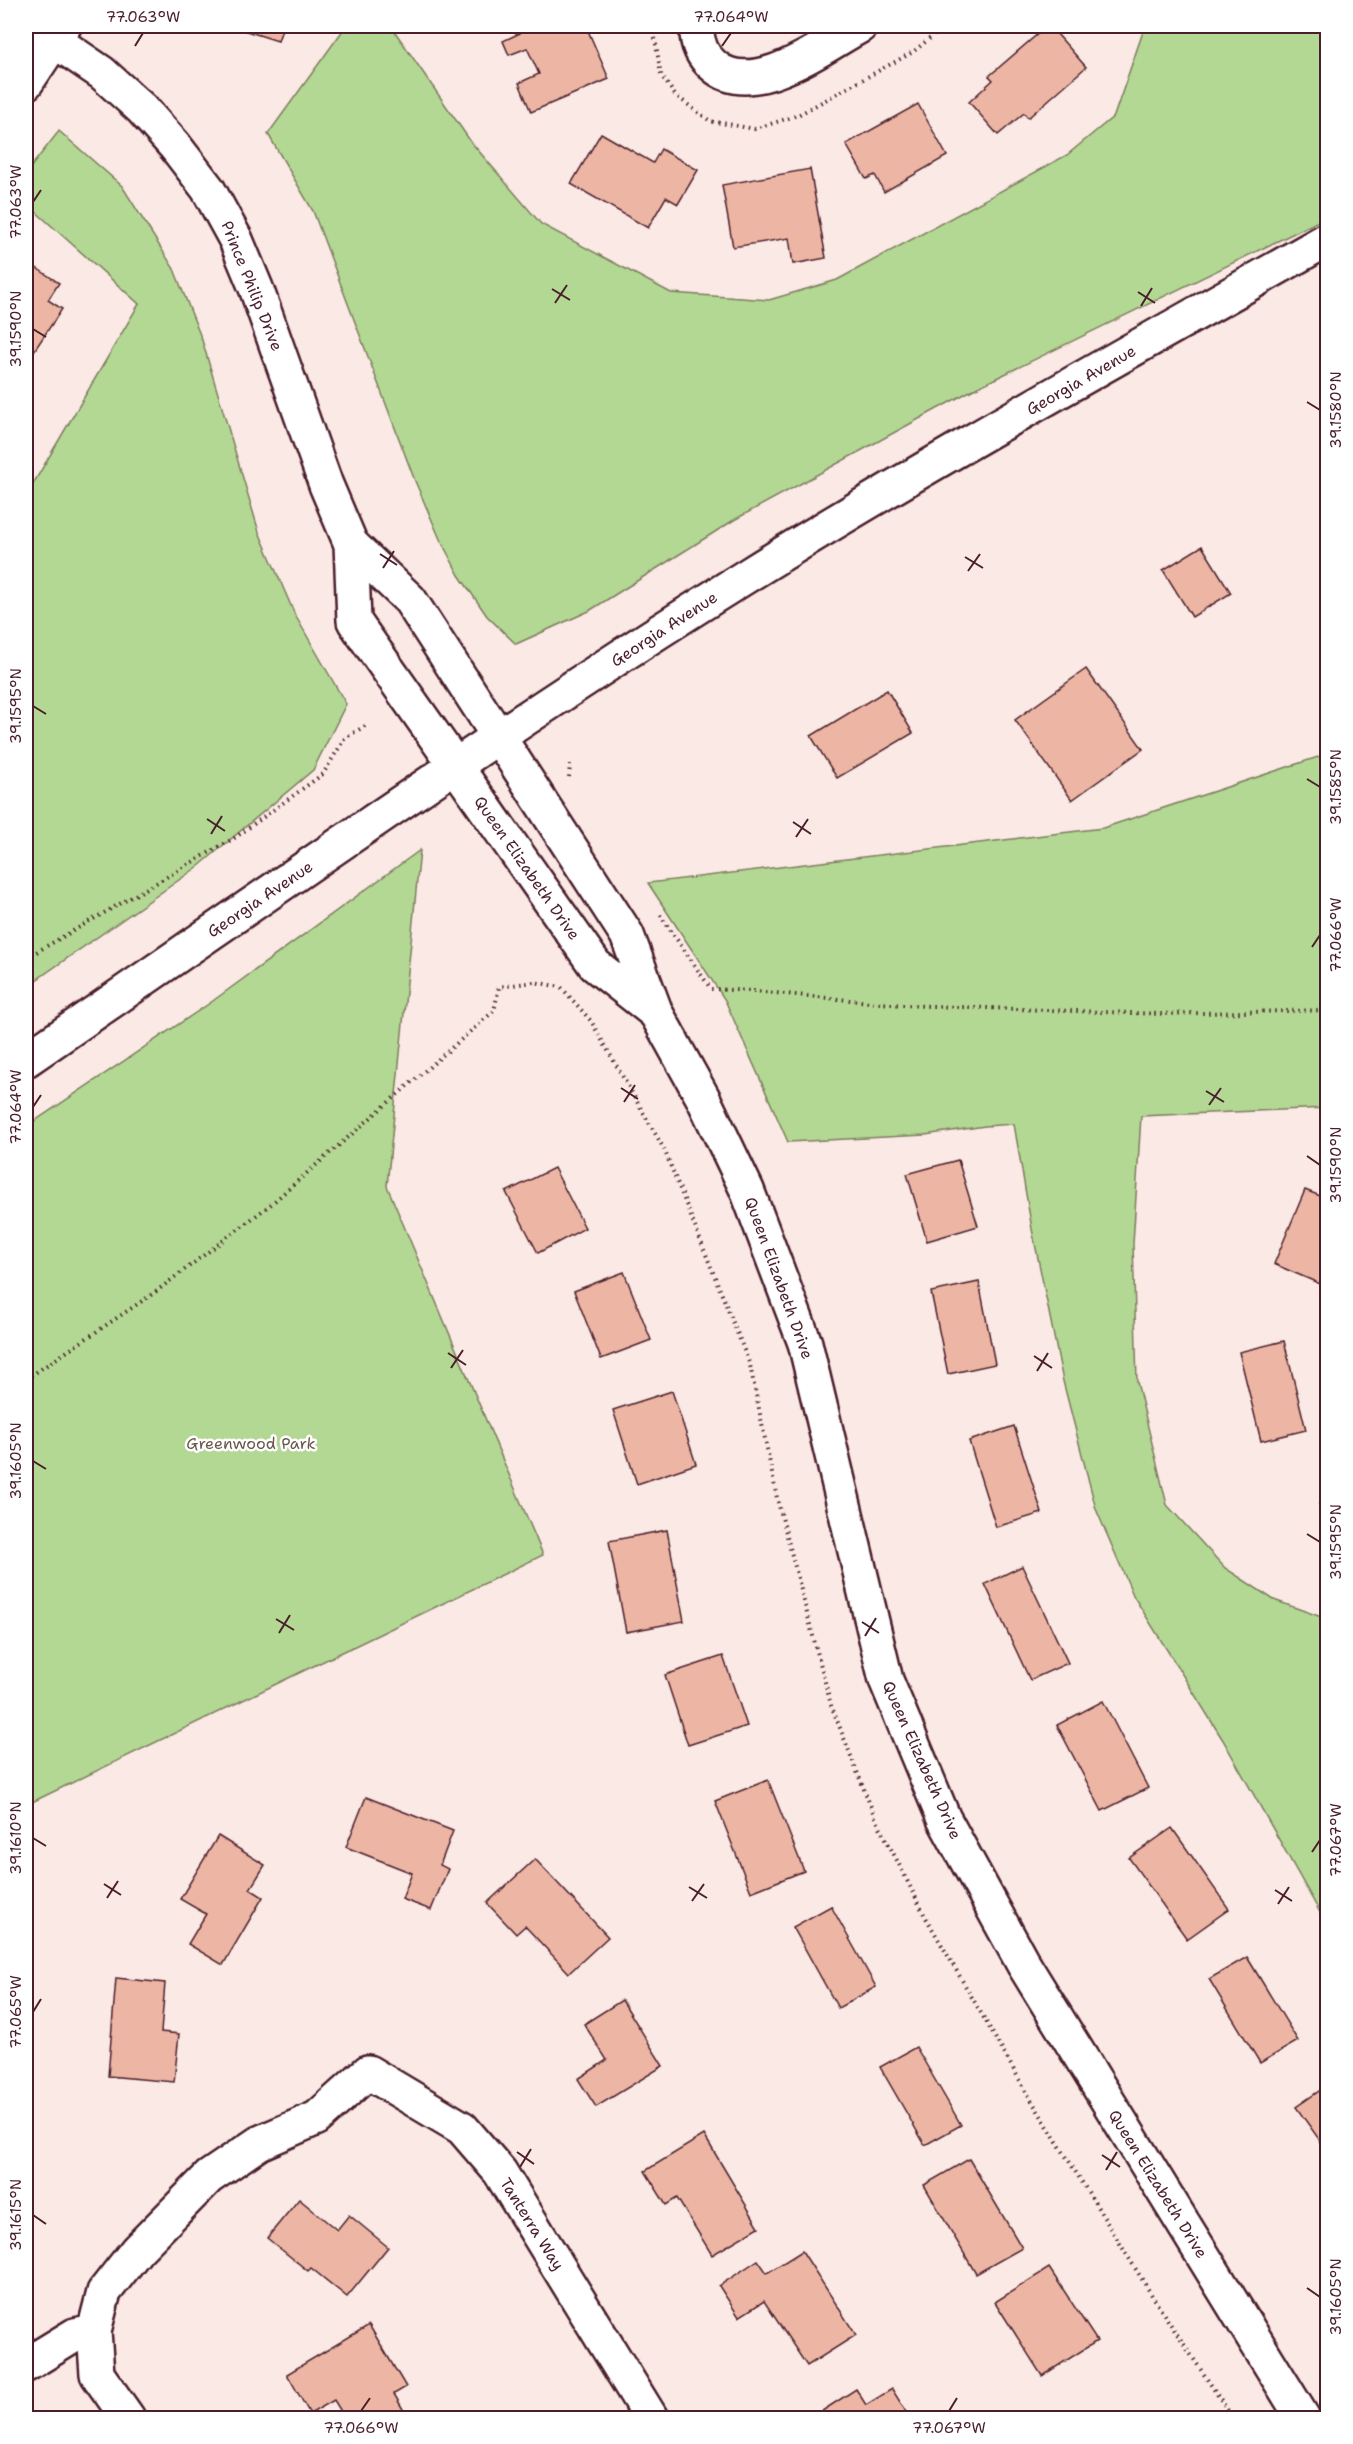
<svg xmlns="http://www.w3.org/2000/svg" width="1353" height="2444" font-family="'Shantell Sans',sans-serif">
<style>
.green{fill:#b2d893;stroke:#7e7c5f;stroke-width:1.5}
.building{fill:#edb6a4;stroke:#4a1f2b;stroke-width:1.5}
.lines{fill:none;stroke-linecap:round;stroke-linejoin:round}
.minor-casing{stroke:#4a1f2b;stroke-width:38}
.major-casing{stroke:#4a1f2b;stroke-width:38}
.path{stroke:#4a1f2b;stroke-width:4;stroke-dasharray:1.5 4.5;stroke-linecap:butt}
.minor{stroke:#fff;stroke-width:33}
.major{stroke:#fff;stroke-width:33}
.ticks{fill:none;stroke:#4a1f2b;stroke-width:2}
.labels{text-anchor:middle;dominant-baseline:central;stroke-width:5;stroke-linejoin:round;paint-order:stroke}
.street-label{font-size:16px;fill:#4a1f2b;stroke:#fff}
.park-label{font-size:16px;fill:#69564a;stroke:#fff}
.neatline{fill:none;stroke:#4a1f2b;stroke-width:2}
.ticks-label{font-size:15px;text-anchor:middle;fill:#4a1f2b}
</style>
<rect width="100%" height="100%" fill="#fae9e4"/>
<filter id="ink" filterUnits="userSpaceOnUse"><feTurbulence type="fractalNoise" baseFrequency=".0167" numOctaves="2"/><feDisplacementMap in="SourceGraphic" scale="12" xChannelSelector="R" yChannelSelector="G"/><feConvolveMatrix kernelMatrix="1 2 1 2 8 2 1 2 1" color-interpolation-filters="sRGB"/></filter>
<g filter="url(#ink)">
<g class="green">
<path d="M346 26H391L471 142 541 224 671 293 769 300 837 280 1067 155 1114 116 1145 26H1327V217L972 390 734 520 589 611 516 644 487 616 459 575 440 539 415 481 313 211 268 134Z"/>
<path d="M59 131 122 186 174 269 202 340 259 532 295 615 346 704 313 770 199 866 26 987V496L139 304 26 203V173Z"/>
<path d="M1327 754V1108L1141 1116 1133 1244 1137 1382 1167 1505 1225 1568 1274 1600 1327 1619V1925L1223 1740 1134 1597 1096 1509 1063 1381 1032 1229 1014 1124 985 1126 925 1135 788 1142 725 1000 648 883 1103 828Z"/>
<path d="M420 850 387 1186 543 1555 26 1805V1127L210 1003Z"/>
</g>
<g class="building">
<path d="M230 26H283L278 41Z"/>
<path d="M518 26H586L609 79 531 112 519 83 539 74 527 48 509 55 503 41 520 33Z"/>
<path d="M1047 26H1050L1086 67 1028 118 1024 113 998 135 969 102 993 80 989 76Z"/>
<path d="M918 104 947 156 884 192 875 175 866 179 846 144Z"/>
<path d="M601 133 653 163 661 149 698 170 678 204 666 197 648 228 571 184Z"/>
<path d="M810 169 826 258 793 264 789 238 733 247 722 185Z"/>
<path d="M26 261 59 283 48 300 62 309 26 363Z"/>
<path d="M1202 546 1231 593 1192 617 1163 570Z"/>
<path d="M1086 669 1143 749 1072 800 1015 720Z"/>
<path d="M887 690 913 733 837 778 811 736Z"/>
<path d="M958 1160 978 1226 927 1241 907 1174Z"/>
<path d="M554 1168 585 1228 538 1253 506 1192Z"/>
<path d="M1305 1190 1328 1199V1279L1325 1286 1274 1264Z"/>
<path d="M624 1272 651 1340 601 1359 574 1291Z"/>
<path d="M979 1282 995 1364 948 1374 931 1292Z"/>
<path d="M1284 1341 1306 1430 1261 1441 1239 1352Z"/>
<path d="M672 1391 696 1464 637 1484 613 1410Z"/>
<path d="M1014 1426 1042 1513 996 1527 969 1441Z"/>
<path d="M1328 1495V1512L1319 1504Z"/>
<path d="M667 1530 684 1621 626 1632 609 1541Z"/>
<path d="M1022 1566 1068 1663 1030 1680 985 1584Z"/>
<path d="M723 1656 747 1726 688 1745 665 1675Z"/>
<path d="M1103 1701 1148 1788 1102 1811 1057 1725Z"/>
<path d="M768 1780 804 1871 751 1892 715 1801Z"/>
<path d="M366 1797 453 1831 440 1865 448 1869 431 1910 402 1899 412 1873 346 1847Z"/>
<path d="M1172 1828 1229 1909 1187 1939 1129 1858Z"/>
<path d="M218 1836 265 1865 250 1889 263 1897 223 1965 188 1944 206 1914 180 1899Z"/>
<path d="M535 1859 608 1937 569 1973 525 1926 516 1934 487 1903Z"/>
<path d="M831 1906 876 1987 838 2008 793 1927Z"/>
<path d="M1247 1957 1298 2041 1260 2063 1209 1979Z"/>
<path d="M116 1978 165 1983 161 2032 179 2034 174 2082 108 2076Z"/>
<path d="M622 2000 663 2066 596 2107 578 2079 607 2060 584 2024Z"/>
<path d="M916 2047 961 2125 925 2145 880 2067Z"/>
<path d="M1328 2085V2152L1296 2107Z"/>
<path d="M704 2135 759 2227 712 2255 677 2198 666 2205 645 2171Z"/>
<path d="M969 2159 1022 2248 976 2274 924 2185Z"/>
<path d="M299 2199 337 2230 349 2215 388 2247 347 2297 311 2268 308 2271 267 2238Z"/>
<path d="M802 2251 856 2335 807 2366 764 2301 739 2317 719 2286 758 2260 767 2273Z"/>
<path d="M1049 2268 1097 2341 1042 2376 995 2302Z"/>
<path d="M369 2325 406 2387 394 2394 407 2416 403 2418H345L334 2400 310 2414 287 2374Z"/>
<path d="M856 2389 866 2405 892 2389 910 2418H823L819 2413Z"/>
</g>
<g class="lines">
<defs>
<g id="minor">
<path d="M33 26 102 73 142 109 175 146 208 189 236 240 256 288 326 485 351 544 354 621 595 965 656 1013"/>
<path d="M697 26C696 42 701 55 714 66 753 100 823 46 860 26"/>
<path d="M26 83 64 26"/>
<path d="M351 544 410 600 627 935 656 1013 703 1098 747 1190 805 1343 886 1680 944 1819 1024 1965 1303 2418"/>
<path d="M26 2365 75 2335 94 2331"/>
<path d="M128 2418 97 2374 94 2331 104 2292 137 2250 209 2177 259 2143 317 2118 368 2072 462 2128 500 2172 651 2418"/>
</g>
<path id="major" d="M26 1060C264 897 500 730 745 577 936 458 1133 350 1328 239"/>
</defs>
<use href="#minor" class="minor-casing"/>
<use href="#major" class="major-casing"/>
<g class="path">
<path d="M653 26 661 75 675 95 710 121 755 129 798 115 913 52 945 26"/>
<path d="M569 777 570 764"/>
<path d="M660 915 711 989 754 991 902 1005 1161 1014 1328 1010"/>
<path d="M26 958 236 837 323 774 345 738 365 726"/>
<path d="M26 1379 154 1293 270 1205 494 1011 499 987 534 982 561 987 591 1021 664 1149 750 1365 777 1498 831 1705 874 1815 925 1916 1030 2098 1161 2310 1233 2418"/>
</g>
<use href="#minor" class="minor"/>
<use href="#major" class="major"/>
</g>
</g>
<path class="ticks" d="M135 46 143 33M722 46 731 33M33 202 41 190M552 289 570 300M1138 292 1155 303M555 303 567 285M1141 306 1152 288M33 329 46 337M1307 402 1320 410M380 554 397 565M965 557 983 568M383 568 394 551M968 571 980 554M33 706 46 714M1307 779 1320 787M207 819 225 831M793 822 811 834M211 834 222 816M796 837 808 819M1312 947 1320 935M621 1088 638 1099M1206 1091 1224 1102M624 1102 635 1085M1209 1105 1221 1088M33 1107 41 1095M1307 1156 1320 1165M448 1353 466 1365M1034 1356 1052 1368M451 1368 463 1350M1037 1371 1048 1353M33 1461 46 1469M1307 1534 1320 1542M276 1619 294 1630M862 1622 879 1633M279 1633 290 1615M865 1636 876 1618M33 1838 46 1846M1312 1852 1320 1840M104 1884 121 1895M689 1887 707 1898M1275 1890 1292 1901M107 1898 118 1881M692 1901 704 1884M1278 1904 1289 1887M33 2012 41 1999M517 2152 534 2164M1102 2155 1120 2167M520 2167 531 2149M1106 2170 1117 2152M33 2215 46 2224M1307 2288 1320 2297M361 2411 370 2398M949 2411 957 2398"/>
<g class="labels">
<g class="street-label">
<text transform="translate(252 286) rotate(68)">Prince Philip Drive</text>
<text transform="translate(1081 380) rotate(-30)">Georgia Avenue</text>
<text transform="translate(664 629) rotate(-33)">Georgia Avenue</text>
<text transform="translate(527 868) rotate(55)">Queen Elizabeth Drive</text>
<text transform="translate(260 899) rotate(-34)">Georgia Avenue</text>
<text transform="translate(779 1278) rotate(70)">Queen Elizabeth Drive</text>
<text transform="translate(922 1760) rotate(66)">Queen Elizabeth Drive</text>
<text transform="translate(1158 2184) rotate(58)">Queen Elizabeth Drive</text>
<text transform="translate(532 2224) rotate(58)">Tanterra Way</text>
</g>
<g class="park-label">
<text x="251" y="1443">Greenwood Park</text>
</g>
</g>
<rect width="1353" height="2444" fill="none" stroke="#fff" stroke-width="66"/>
<rect x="33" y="33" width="1287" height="2378" class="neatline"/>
<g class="ticks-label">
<text x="143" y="22">77.063°W</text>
<text x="731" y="22">77.064°W</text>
<text transform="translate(16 202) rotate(-90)" y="5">77.063°W</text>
<text transform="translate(16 329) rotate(-90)" y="5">39.1590°N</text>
<text transform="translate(1336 410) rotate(-90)" y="5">39.1580°N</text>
<text transform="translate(16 706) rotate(-90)" y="5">39.1595°N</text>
<text transform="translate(1336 787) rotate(-90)" y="5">39.1585°N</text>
<text transform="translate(1336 935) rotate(-90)" y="5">77.066°W</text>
<text transform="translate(16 1107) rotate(-90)" y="5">77.064°W</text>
<text transform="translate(1336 1165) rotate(-90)" y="5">39.1590°N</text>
<text transform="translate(16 1461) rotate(-90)" y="5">39.1605°N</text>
<text transform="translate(1336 1542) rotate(-90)" y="5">39.1595°N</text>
<text transform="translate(16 1838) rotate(-90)" y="5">39.1610°N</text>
<text transform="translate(1336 1840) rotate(-90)" y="5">77.067°W</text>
<text transform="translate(16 2012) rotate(-90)" y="5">77.065°W</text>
<text transform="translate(16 2215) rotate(-90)" y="5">39.1615°N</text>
<text transform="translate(1336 2297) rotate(-90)" y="5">39.1605°N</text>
<text x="361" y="2433">77.066°W</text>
<text x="949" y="2433">77.067°W</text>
</g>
</svg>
